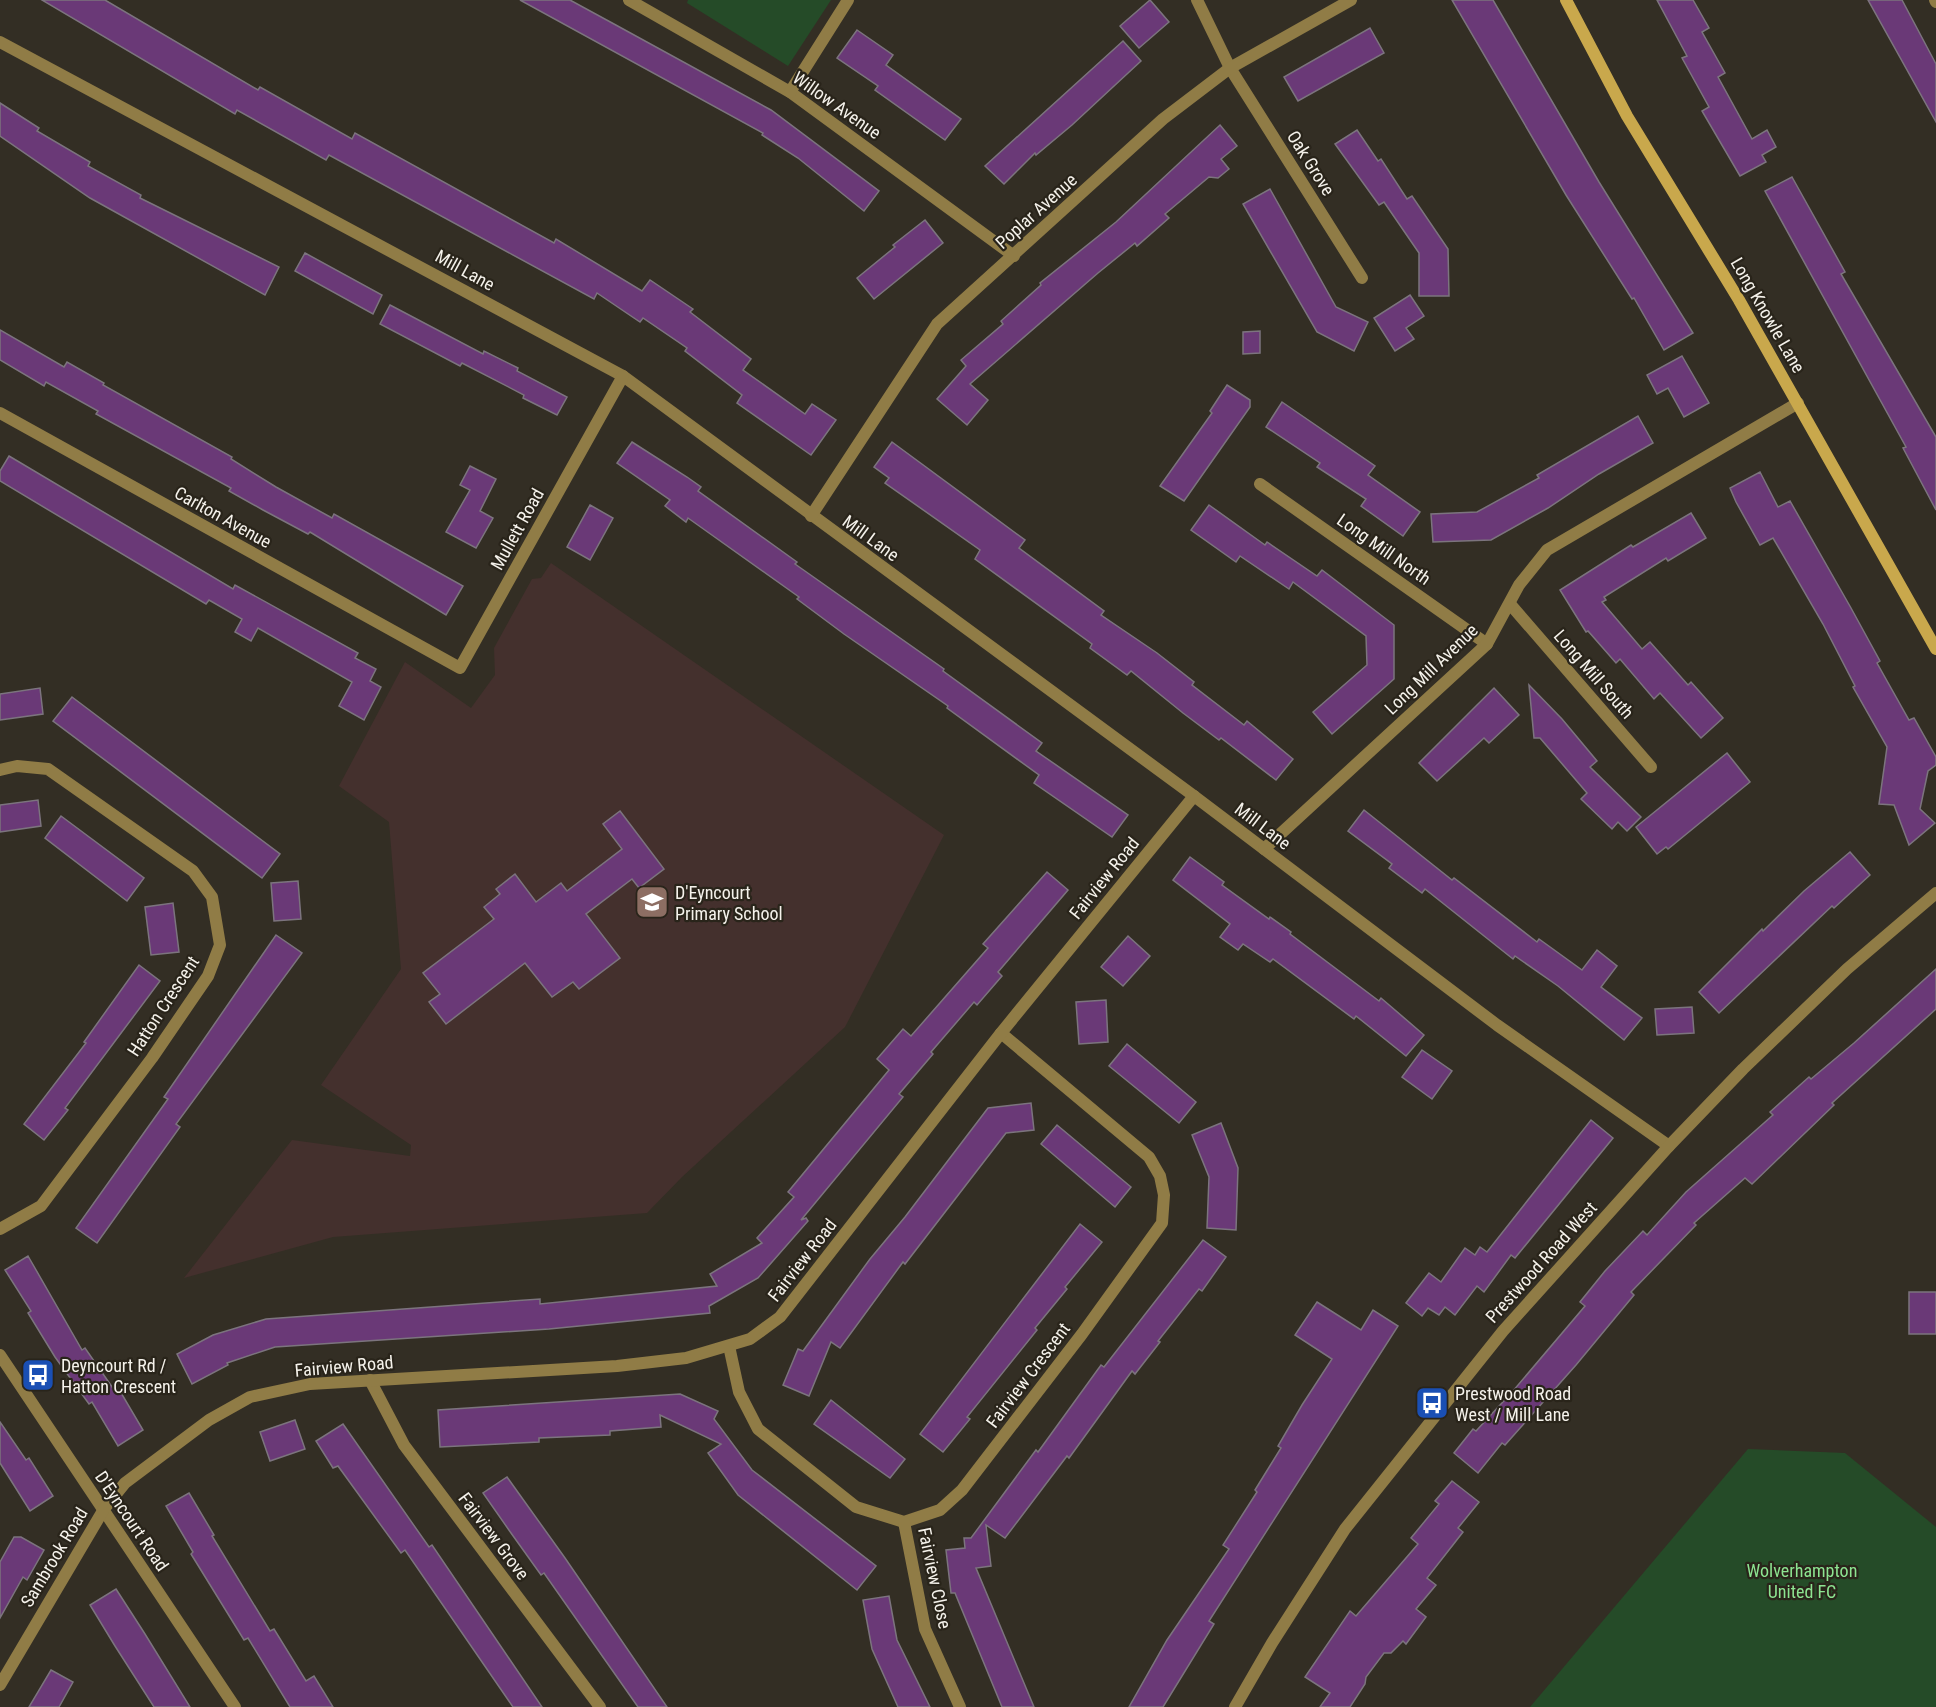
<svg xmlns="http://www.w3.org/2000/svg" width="1936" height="1707" font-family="'Roboto Condensed',sans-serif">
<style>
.education{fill:#44302d}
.green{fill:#254b28}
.building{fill:#6a3977;stroke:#7c747e;stroke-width:1.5}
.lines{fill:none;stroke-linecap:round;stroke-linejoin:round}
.minor{stroke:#907c46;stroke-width:12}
.tertiary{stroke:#907c46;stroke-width:12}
.secondary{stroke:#c9a84c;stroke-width:12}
.labels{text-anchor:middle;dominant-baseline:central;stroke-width:4.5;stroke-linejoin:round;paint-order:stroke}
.street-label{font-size:18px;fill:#f5f2eb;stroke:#29241a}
.poi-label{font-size:18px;fill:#f5f2eb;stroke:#29241a;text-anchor:start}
.park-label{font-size:18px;fill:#8de491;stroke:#29241a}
</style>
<rect width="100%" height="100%" fill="#332e24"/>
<path class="education" d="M551 563 944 835 845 1027 682 1177 647 1213 333 1237 184 1278 292 1140 410 1156 411 1145 321 1085 401 969 389 822 339 786 405 662 471 708 495 675 494 648 532 579 541 578Z"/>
<g class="green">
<path d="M688 0H831L788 66 687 3Z"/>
<path d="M1748 1449 1845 1453 1936 1527V1707H1530Z"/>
</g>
<g class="building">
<path d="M42 0H105L258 90 260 87 352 139 355 133 554 243 556 239 642 291 650 280 693 309 690 312 751 359 743 370 805 414 812 404 836 420 811 455 737 403 742 395 685 351 687 348 643 318 640 322 597 293 594 299 329 155 326 160 237 110 235 114Z"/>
<path d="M520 0H570L614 24 771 110 879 191 864 211 798 158 762 135 763 133Z"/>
<path d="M1150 0 1169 22 1139 48 1120 26Z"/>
<path d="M1452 0H1493L1599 182 1693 333 1664 350 1634 298 1632 299 1566 195Z"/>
<path d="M1657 0H1693L1709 28 1702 32 1725 73 1718 77 1752 139 1767 130 1776 147 1762 155 1766 162 1740 176 1702 111 1709 107 1682 58 1687 56Z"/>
<path d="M1868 0H1902L1936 64V122Z"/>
<path d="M1370 28 1384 53 1298 101 1284 77Z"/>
<path d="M857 30 893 55 886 65 961 119 945 140 875 90 878 86 837 58Z"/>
<path d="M1123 41 1141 61 1072 125 1036 155 1035 153 1004 184 985 166Z"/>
<path d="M0 103 39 128 37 131 90 162 88 166 141 195 140 198 279 267 265 295 90 198 0 136Z"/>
<path d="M1220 125 1237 146 1221 159 1229 169 1218 178 1209 177 1165 214 1169 218 1137 246 1135 243 1098 273 970 384 988 400 967 425 937 399 966 366 961 360 1003 324 1001 321 1041 285 1040 283 1116 222Z"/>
<path d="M1357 130 1378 161 1381 159 1407 199 1412 196 1448 249 1449 296H1419V253L1384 202 1379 205 1335 144Z"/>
<path d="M1792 177 1845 272 1841 274 1936 437V510L1903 448 1906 447 1765 191Z"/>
<path d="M1270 189 1336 307 1368 322 1354 351 1317 332 1243 204Z"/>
<path d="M925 220 943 243 874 299 857 278 895 247 893 245Z"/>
<path d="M305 253 382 295 373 314 295 271Z"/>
<path d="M1410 295 1424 316 1406 328 1414 339 1395 351 1374 318Z"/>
<path d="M390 305 483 354 484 351 518 368 517 371 567 397 557 415 523 398 524 395 462 363 460 366 380 324Z"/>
<path d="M0 330 64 367 67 362 104 383 103 385 232 457 231 459 276 487 332 518 334 514 463 586 446 615 310 532 308 534 263 510 229 491 231 488 96 414 98 411 46 382 44 386 0 360Z"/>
<path d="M1260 331V353L1243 354V332Z"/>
<path d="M1682 356 1709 403 1684 417 1668 388 1657 394 1647 375Z"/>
<path d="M1227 385 1250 400V407L1184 501 1160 486 1212 413 1210 411Z"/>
<path d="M1282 402 1375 466 1368 475 1420 512 1403 536 1361 506 1366 499 1317 467 1320 463 1266 427Z"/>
<path d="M1638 416 1653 443 1599 474 1548 508 1491 540 1433 542 1431 514 1477 512 1539 478 1537 475Z"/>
<path d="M632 442 687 477 701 487 698 491 797 562 795 564 944 669 943 671 1042 743 1036 751 1128 815 1112 837 1034 783 1039 775 947 708 948 706 844 634 797 599 799 597 688 518 686 522 665 506 670 500 617 463Z"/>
<path d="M892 442 1025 540 1019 548 1104 611 1101 615 1157 653 1194 682 1192 685 1244 725 1247 721 1293 759 1276 780 1221 738 1219 740 1183 713 1131 671 1127 675 1090 648 1092 644 975 559 980 550 885 483 889 478 874 467Z"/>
<path d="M9 456 233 589 235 585 358 653 355 658 376 669 370 681 381 687 364 720 339 706 352 682 258 628 251 641 235 632 242 619 209 600 206 604 0 481V471Z"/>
<path d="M470 466 496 479 480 511 493 518 476 548 446 532 470 490 460 485Z"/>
<path d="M1760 472 1778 507 1790 501 1851 608 1880 661 1877 663 1909 720 1914 718 1936 757V765L1928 771 1920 809 1935 823 1909 845 1894 805 1879 804 1887 747 1853 687 1855 686 1823 624 1773 538 1760 545 1736 502 1730 488Z"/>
<path d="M590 505 613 518 590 560 567 547Z"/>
<path d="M1209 505 1265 545 1267 542 1317 576 1322 570 1394 625V679L1332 734 1313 712 1367 665 1366 636 1293 582 1289 589 1240 556 1236 562 1191 530Z"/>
<path d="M1691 513 1706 538 1668 561 1666 558 1604 597 1606 600 1602 602 1642 649 1650 642 1688 685 1691 682 1723 718 1701 738 1660 693 1654 699 1620 659 1616 663 1588 631 1586 632 1560 590 1631 545 1633 547Z"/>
<path d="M1529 685 1562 719 1597 761 1590 767 1641 817 1627 831 1618 822 1612 829 1581 799 1587 793 1540 738H1534Z"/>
<path d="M40 688 43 714 0 720V694Z"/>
<path d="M1494 688 1519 715 1489 743 1484 738 1437 781 1419 763Z"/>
<path d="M72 697 280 854 262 878 53 721Z"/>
<path d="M1727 753 1750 782 1668 849 1666 847 1657 854 1636 827Z"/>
<path d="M38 800 41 826 0 832V805Z"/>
<path d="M1364 810 1452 880 1454 878 1537 942 1539 939 1582 970 1597 950 1617 966 1601 987 1642 1018 1624 1040 1558 986 1515 956 1513 959 1425 889 1422 893 1389 868 1392 864 1348 831Z"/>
<path d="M620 811 664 869 639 888 632 879 586 914 620 958 579 989 573 982 552 997 525 963 446 1024 429 1002 440 994 423 973 494 919 484 907 500 894 496 889 515 874 536 902 561 883 567 891 622 849 603 824Z"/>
<path d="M61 816 144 878 127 901 45 838Z"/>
<path d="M1850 852 1870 875 1834 908 1832 906 1719 1013 1699 992 1762 929 1763 931 1804 891Z"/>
<path d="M1190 857 1224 882 1222 885 1269 919 1270 917 1291 932 1290 934 1379 1001 1381 998 1424 1035 1406 1056 1356 1016 1354 1019 1273 959 1270 962 1243 944 1238 950 1220 937 1230 924 1173 880Z"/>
<path d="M1047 872 1068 890 998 972 1002 976 977 1005 974 1002 931 1052 933 1054 899 1094 903 1097 801 1220 806 1218 808 1221 758 1278 709 1306 710 1313 549 1329 275 1347 227 1363 228 1365 192 1384 177 1354 213 1335 266 1319 540 1299V1304L717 1286 710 1274 762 1243 757 1238 794 1197 788 1192 889 1070 877 1059 903 1029 911 1036 988 948 983 944Z"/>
<path d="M298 881 301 919 274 921 271 883Z"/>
<path d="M173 903 179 952 151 955 145 907Z"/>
<path d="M276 935 302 953 176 1124 180 1127 97 1243 76 1228 168 1099 164 1097Z"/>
<path d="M1128 936 1150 956 1123 986 1101 967Z"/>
<path d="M139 965 160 981 65 1108 68 1110 44 1140 24 1124 86 1043 84 1042Z"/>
<path d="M1936 969V1009L1832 1103 1834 1105 1752 1184 1745 1178 1694 1223 1696 1225 1631 1292 1634 1295 1576 1365 1505 1445 1502 1443 1478 1473 1454 1453 1473 1429 1476 1431 1513 1391 1585 1306 1580 1302 1605 1271 1643 1231 1647 1235 1686 1192 1773 1115 1770 1112 1809 1077 1811 1079 1854 1043Z"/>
<path d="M1106 1000 1108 1042 1079 1044 1076 1002Z"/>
<path d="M1692 1007 1694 1033 1657 1035 1655 1009Z"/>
<path d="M1127 1044 1196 1102 1179 1123 1109 1066Z"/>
<path d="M1422 1050 1452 1071 1432 1099 1402 1077Z"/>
<path d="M1031 1103 1034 1130 1006 1133 905 1264 903 1262 840 1348 831 1342 809 1396 783 1385 798 1349 803 1351 870 1259 905 1217 988 1108Z"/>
<path d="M1591 1120 1613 1138 1515 1258 1511 1255 1484 1292 1477 1286 1455 1315 1445 1307 1439 1315 1428 1308 1422 1316 1406 1303 1429 1273 1441 1282 1465 1248 1475 1255 1480 1247 1487 1252Z"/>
<path d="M1221 1123 1238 1168 1236 1230 1207 1228 1209 1177 1192 1135Z"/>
<path d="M1057 1125 1131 1187 1115 1207 1041 1144Z"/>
<path d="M1080 1224 1102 1242 1065 1287 1067 1289 1035 1328 1037 1330 967 1417 970 1419 943 1452 920 1434Z"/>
<path d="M1203 1240 1226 1257 1202 1291 1199 1289 1158 1341 1160 1342 1135 1374 1132 1371 1069 1458 1067 1456 1005 1538 986 1525 991 1566 976 1568 1034 1707H1002L955 1593H951L946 1550 965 1548 964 1538H971L1036 1450 1038 1452 1101 1365 1104 1367Z"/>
<path d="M28 1256 82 1350 85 1348 117 1394 120 1391 143 1430 118 1446 92 1402 89 1404 55 1357 28 1313 31 1311 5 1270Z"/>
<rect x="1909" y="1292" width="27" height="42"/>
<path d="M1317 1302 1361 1330 1373 1310 1398 1326 1209 1621 1214 1624 1163 1707H1129L1167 1640 1229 1549 1223 1545 1257 1492 1255 1490 1281 1448 1278 1446 1302 1405 1332 1359 1295 1335Z"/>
<path d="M680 1394 718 1411 714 1419 752 1470 876 1566 857 1590 738 1495 708 1453 721 1444 660 1415 661 1427 610 1431V1435L539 1438V1442L440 1447 438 1410Z"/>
<path d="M831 1400 905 1459 890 1478 814 1424Z"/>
<path d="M295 1420 305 1449 270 1461 260 1432Z"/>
<path d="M0 1422 26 1460 29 1458 53 1496 30 1511 0 1463Z"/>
<path d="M343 1424 429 1547 432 1545 542 1707H513L405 1550 401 1553 338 1466 333 1468 316 1441Z"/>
<path d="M507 1477 565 1558 667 1707H638L544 1573 541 1575 511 1533 483 1493Z"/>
<path d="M1452 1481 1479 1502 1458 1528 1463 1532 1427 1578 1436 1585 1416 1609 1426 1617 1406 1644 1403 1641 1391 1653H1384L1366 1677 1365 1684 1350 1707H1320L1330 1693 1305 1677 1350 1611 1356 1616 1418 1544 1411 1538 1439 1504 1435 1501Z"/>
<path d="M189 1493 214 1535 212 1536 270 1631 274 1629 306 1681 314 1676 333 1707H290L248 1638 244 1640 191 1554 193 1552 166 1506Z"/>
<path d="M14 1537H21L44 1550 27 1580 23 1577 0 1618V1562Z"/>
<path d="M116 1589 145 1634 190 1707H154L115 1646 90 1605Z"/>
<path d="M889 1596 897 1640 930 1707H898L872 1649 863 1600Z"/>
<path d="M51 1670 73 1682 59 1707H29Z"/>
</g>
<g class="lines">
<g class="minor">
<path d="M629 0 790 92 1014 256"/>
<path d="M1197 0 1230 68 1362 278"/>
<path d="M1935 0 1936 2"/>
<path d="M0 42 623 376 1194 796 1497 1025 1669 1146"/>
<path d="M790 92 848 0"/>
<path d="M0 413 460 668 623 376"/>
<path d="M1260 484 1487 644"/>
<path d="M811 516 937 324 1163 119 1230 68 1351 0"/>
<path d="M1510 604 1651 767"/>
<path d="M0 770 17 766 48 769 193 871 212 897 220 945 208 976 152 1058 41 1206 0 1229"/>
<path d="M1264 849 1487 644 1519 585 1547 550 1798 403"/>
<path d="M729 1346 739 1392 758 1429 856 1507 904 1522 940 1510 962 1490 1082 1334 1162 1223 1164 1195 1160 1176 1149 1157 1001 1033"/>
<path d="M0 1355 235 1707"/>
<path d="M370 1380 404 1445 600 1707"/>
<path d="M904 1522 925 1629 960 1707"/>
<path d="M0 1685 104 1509 125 1483 209 1420 250 1397 310 1384 617 1366 686 1358 750 1339 780 1317 1001 1033 1194 796"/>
</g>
<path class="tertiary" d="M1235 1707 1272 1643 1345 1529 1503 1331 1669 1146 1743 1069 1847 969 1936 893"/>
<path class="secondary" d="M1566 0 1627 116 1739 300 1936 649"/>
</g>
<defs>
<symbol id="school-square" viewBox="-11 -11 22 22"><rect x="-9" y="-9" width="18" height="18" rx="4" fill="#8d6e63" stroke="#29241a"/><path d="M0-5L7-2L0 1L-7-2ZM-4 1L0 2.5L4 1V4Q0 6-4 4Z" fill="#fff"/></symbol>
<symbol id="bus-square" viewBox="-11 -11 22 22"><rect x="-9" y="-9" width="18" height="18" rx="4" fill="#1a4fb4" stroke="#29241a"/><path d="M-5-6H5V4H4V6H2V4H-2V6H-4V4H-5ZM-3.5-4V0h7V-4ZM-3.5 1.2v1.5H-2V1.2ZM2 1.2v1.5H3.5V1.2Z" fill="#fff"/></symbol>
</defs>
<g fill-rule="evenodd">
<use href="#school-square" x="633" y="883" width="38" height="38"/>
<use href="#bus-square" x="19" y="1356" width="38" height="38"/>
<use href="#bus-square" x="1413" y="1384" width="38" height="38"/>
</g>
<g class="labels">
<g class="street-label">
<text transform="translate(837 105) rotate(35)">Willow Avenue</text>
<text transform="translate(1311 163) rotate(58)">Oak Grove</text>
<text transform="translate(1036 211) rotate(-42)">Poplar Avenue</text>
<text transform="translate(465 270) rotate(29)">Mill Lane</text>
<text transform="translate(1768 315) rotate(60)">Long Knowle Lane</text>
<text transform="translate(223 517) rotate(29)">Carlton Avenue</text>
<text transform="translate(517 529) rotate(-61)">Mullett Road</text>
<text transform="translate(871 538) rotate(36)">Mill Lane</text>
<text transform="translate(1384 549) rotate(35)">Long Mill North</text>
<text transform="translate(1431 669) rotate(-44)">Long Mill Avenue</text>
<text transform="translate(1594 674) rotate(49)">Long Mill South</text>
<text transform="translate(1263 826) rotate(37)">Mill Lane</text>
<text transform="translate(1104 878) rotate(-51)">Fairview Road</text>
<text transform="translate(163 1006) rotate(-57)">Hatton Crescent</text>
<text transform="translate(802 1260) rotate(-52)">Fairview Road</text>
<text transform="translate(1541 1262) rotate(-48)">Prestwood Road West</text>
<text transform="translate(344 1366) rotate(-5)">Fairview Road</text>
<text transform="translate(1028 1375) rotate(-53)">Fairview Crescent</text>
<text transform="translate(132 1521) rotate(56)">D'Eyncourt Road</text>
<text transform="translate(494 1536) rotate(53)">Fairview Grove</text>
<text transform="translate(54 1557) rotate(-59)">Sambrook Road</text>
<text transform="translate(935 1578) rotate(78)">Fairview Close</text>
</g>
<g class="poi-label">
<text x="675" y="892">D'Eyncourt<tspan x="675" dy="21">Primary School</tspan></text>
<text x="61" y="1365">Deyncourt Rd /<tspan x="61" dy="21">Hatton Crescent</tspan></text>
<text x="1455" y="1393">Prestwood Road<tspan x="1455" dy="21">West / Mill Lane</tspan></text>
</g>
<g class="park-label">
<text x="1802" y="1570">Wolverhampton<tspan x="1802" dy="21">United FC</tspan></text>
</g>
</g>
</svg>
